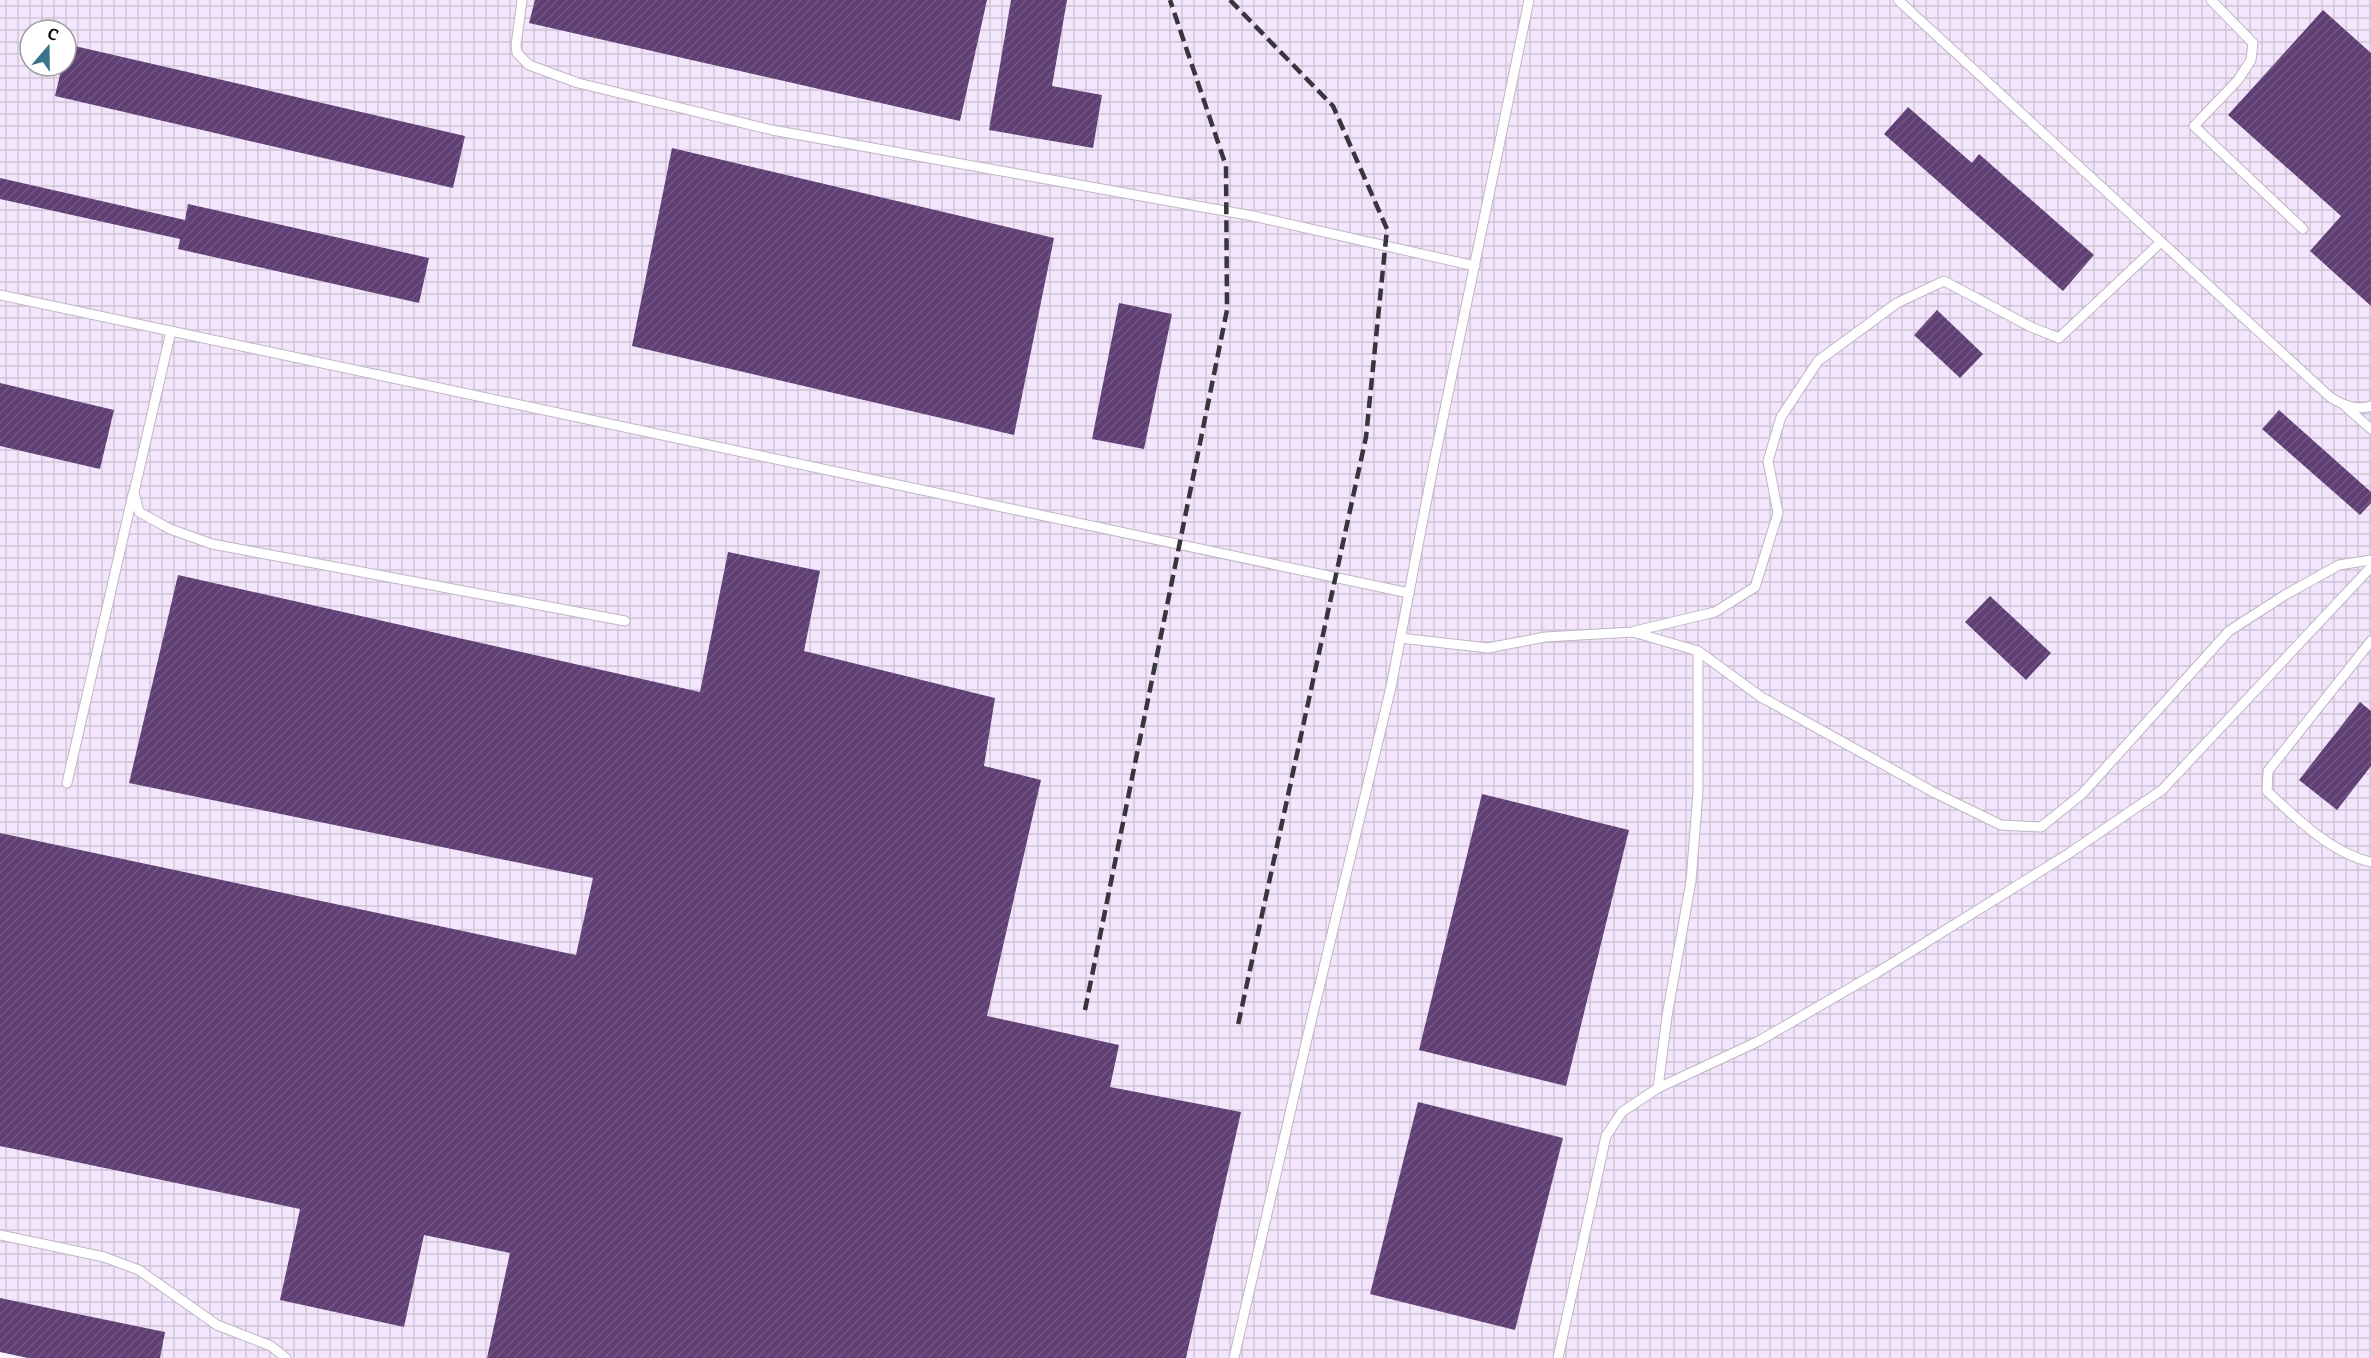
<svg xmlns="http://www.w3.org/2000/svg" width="2371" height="1358" font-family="Bitter,serif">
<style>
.industrial{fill:url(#industrial-grid);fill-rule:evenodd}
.building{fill:url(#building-hatch)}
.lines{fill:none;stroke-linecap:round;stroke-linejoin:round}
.lane-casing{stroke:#bfb6c5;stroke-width:11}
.lane{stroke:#fff;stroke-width:9}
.rail{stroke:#39353c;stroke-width:4.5;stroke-dasharray:12 6;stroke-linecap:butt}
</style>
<defs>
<pattern id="industrial-grid" width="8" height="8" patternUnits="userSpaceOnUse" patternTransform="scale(1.5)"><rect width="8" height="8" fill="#f3e6fc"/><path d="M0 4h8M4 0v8" fill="none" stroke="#cfc4d7"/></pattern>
<pattern id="building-hatch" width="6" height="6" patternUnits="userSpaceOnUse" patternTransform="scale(1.5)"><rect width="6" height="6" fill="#603f74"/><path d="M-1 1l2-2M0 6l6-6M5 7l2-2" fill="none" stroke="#725782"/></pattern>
</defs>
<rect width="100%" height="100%" fill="#faf4fe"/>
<path class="industrial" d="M0 0H2371V1358H28L0 1352ZM30 30H66V66H30Z"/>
<g class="building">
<path d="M535 0H987L960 121 529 23Z"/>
<path d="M1011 0H1067L1052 86 1102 95 1093 148 989 130Z"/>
<path d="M2323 10 2371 53V306L2310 251 2341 216 2228 115Z"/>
<path d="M66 44 465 136 453 188 55 96 62 66H66Z"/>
<path d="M1908 107 1972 163 1979 154 2094 255 2063 291 1884 134Z"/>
<path d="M672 148 1054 238 1014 435 632 346Z"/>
<path d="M0 178 185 220 188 204 429 258 419 303 178 249 180 239 0 199Z"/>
<path d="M1119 303 1172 314 1144 449 1092 439Z"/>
<path d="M1937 310 1983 354 1960 378 1914 335Z"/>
<path d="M0 383 114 410 100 469 0 446Z"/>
<path d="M2279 410 2371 492V503L2360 515 2262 429Z"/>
<path d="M728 552 820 571 804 651 995 698 984 766 1041 780 987 1016 1119 1045 1110 1087 1241 1112 1186 1358H487L510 1253 424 1235 404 1327 280 1300 300 1209 0 1146V833L576 955 593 878 129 783 178 575 700 692Z"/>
<path d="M1990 596 2051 653 2026 680 1965 622Z"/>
<path d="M2360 702 2371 711V766L2337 810 2299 780Z"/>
<path d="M1482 794 1629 830 1566 1086 1419 1050Z"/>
<path d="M1418 1102 1563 1138 1515 1330 1370 1294Z"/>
<path d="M0 1298 165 1332 160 1358H28L0 1352Z"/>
</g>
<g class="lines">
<defs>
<g id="lane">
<path d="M522 0 516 45 517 53 529 65 578 83 772 130 1253 216 1475 266"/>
<path d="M1898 0 2330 397C2343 405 2356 411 2371 406"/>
<path d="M2211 0 2253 43 2251 60 2238 80 2194 126 2303 229"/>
<path d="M0 295 1409 593"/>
<path d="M171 331 134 492 139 512 170 529 212 544 625 621"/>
<path d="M2345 406 2371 429"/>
<path d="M1635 631 1715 612 1755 587 1778 513 1768 461 1781 417 1818 361 1897 303 1944 281 2031 327 2059 338 2161 242"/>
<path d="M1400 638 1488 648 1545 637 1633 632 1698 651 1761 697 1935 793 2001 825 2041 827 2082 794 2229 631 2285 595 2339 565 2371 560"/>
<path d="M2371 641 2268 771 2267 791C2296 818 2331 853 2371 862"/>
<path d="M67 783 133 494"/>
<path d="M1658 1088 1667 1016 1691 881 1698 792V651"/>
<path d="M0 1235 104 1257 139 1270 217 1325 271 1346 286 1358"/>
<path d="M1234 1358 1310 1026 1391 687 1433 467 1529 0"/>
<path d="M1558 1358 1606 1136 1622 1112 1658 1088 1759 1041 1878 972 2068 854 2162 790 2371 567"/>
</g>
</defs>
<use href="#lane" class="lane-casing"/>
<use href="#lane" class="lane"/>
<g class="rail">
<path d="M1230 0 1333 106 1387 229 1366 437 1238 1025"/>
<path d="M1085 1010 1227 310 1226 166 1170 0"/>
</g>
</g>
<g transform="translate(48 48) rotate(20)"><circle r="28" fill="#ffffff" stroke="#a09ea1" stroke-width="1.5"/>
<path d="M0-4.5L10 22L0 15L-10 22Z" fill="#3a738c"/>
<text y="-9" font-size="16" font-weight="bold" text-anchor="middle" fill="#110d13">С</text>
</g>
</svg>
